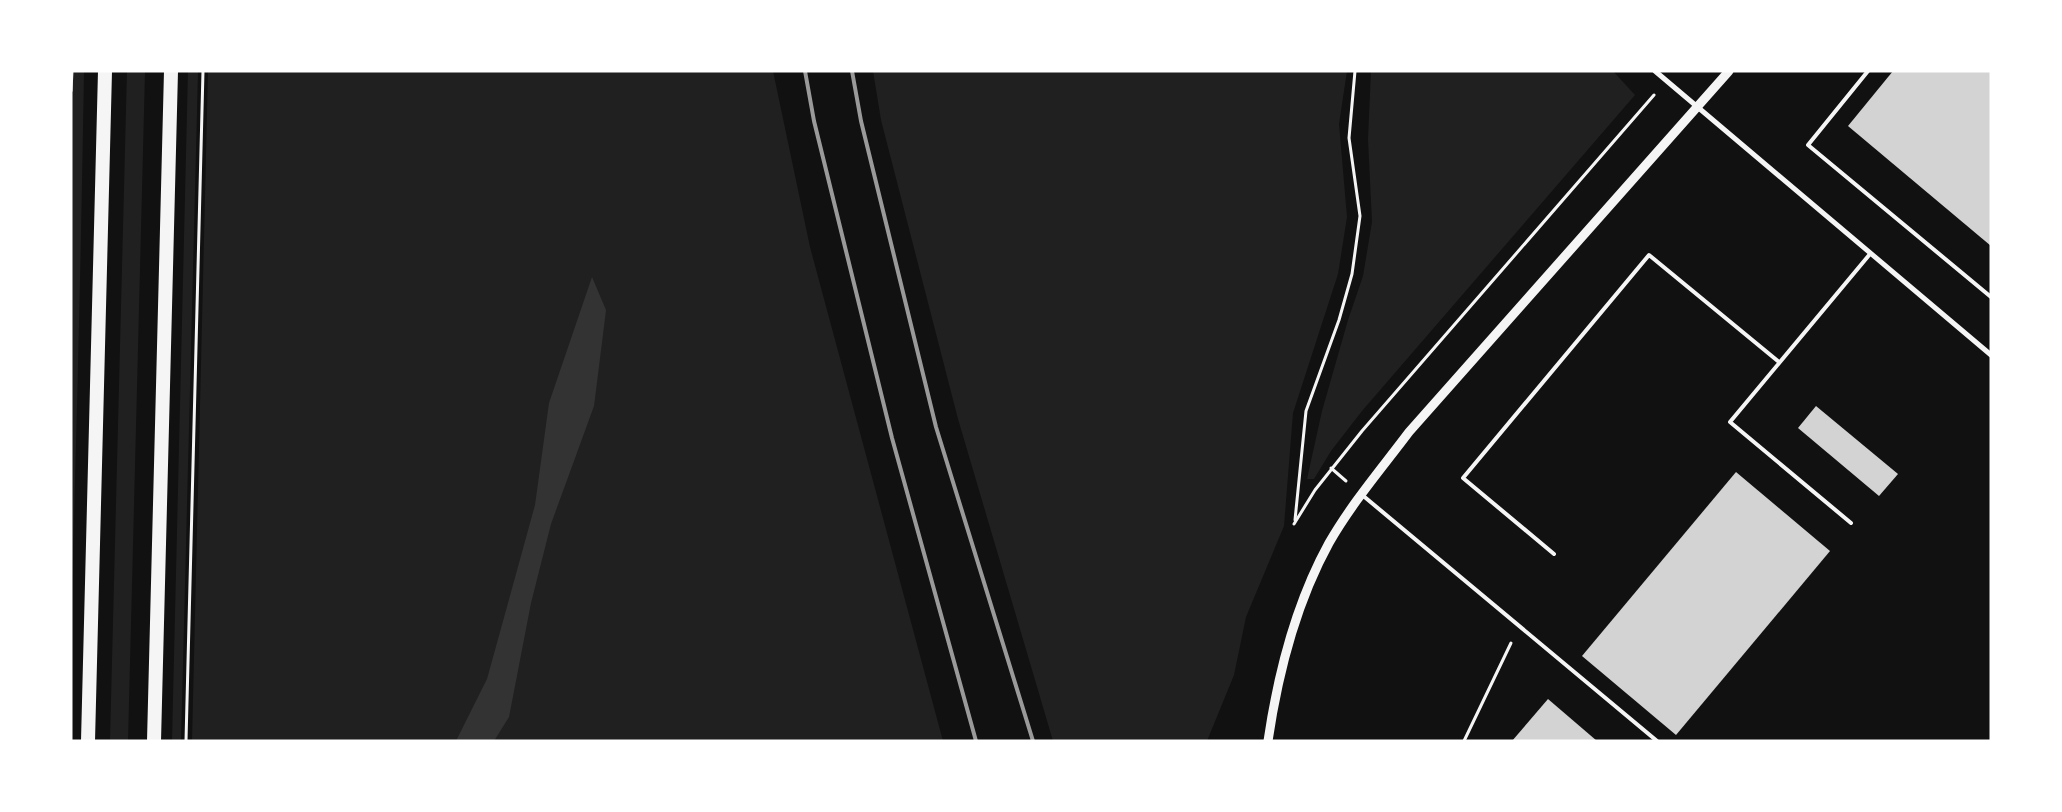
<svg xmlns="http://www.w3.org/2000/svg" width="2062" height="812" font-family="Montserrat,sans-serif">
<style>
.green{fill:#202020}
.water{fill:#333}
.building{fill:#d3d3d3}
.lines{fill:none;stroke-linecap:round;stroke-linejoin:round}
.path{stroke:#f5f5f5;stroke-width:3}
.service{stroke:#f5f5f5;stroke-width:4}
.minor{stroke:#f5f5f5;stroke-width:5}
.tertiary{stroke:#f5f5f5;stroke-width:9}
.trunk{stroke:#f5f5f5;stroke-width:14}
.rail{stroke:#9a9a9a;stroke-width:4}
</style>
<rect width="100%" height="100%" fill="#111"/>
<g class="green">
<path d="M71 71H84C81 251 77 431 71 611Z"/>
<path d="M127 71H145L128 741H110Z"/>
<path d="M188 71H198L181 741H172Z"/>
<path d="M208 71H773L810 247 943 741H192Z"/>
<path d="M873 71H1347L1339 124 1347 217 1338 274 1293 413 1284 526 1246 617 1234 675 1207 741H1053L958 419 881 120Z"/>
<path d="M1371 71H1613L1635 95 1362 411 1331 451 1314 479H1307L1322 411 1348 320 1363 276 1372 222 1368 139Z"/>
</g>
<path class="water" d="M592 277 606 310 594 406 551 524 531 603 509 717 494 741H456L487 679 535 505 549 403Z"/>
<g class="building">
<path d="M1893 71H1991V246L1848 126Z"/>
<path d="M1816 406 1898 474 1879 496 1798 428Z"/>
<path d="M1736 472 1830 551 1676 735 1582 656Z"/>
<path d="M1548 699 1597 741H1512Z"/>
</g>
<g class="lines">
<g class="path">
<path d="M71 91 72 71"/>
<path d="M1331 468 1346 481"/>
<path d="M1295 520 1306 411 1339 320 1352 274 1360 216 1349 138 1355 71"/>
<path d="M1294 524 1315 490 1362 431 1654 95"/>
<path d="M186 741 203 71"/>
<path d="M1464 741 1511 643"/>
</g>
<g class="service">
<path d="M1868 71 1808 145 1991 297"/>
<path d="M1361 494 1657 741"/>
<path d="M1851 523 1730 422 1870 254"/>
<path d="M1554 554 1463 478 1649 255 1779 362"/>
</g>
<path class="minor" d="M1655 71 1991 355"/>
<path class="tertiary" d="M1268 741C1278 673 1296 603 1329 543 1352 503 1382 468 1409 432L1729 71"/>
<g class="trunk">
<path d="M88 741 105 71"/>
<path d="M154 741 171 71"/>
</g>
<g class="rail">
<path d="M805 71 814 121 892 438 976 741"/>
<path d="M852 71 861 121 936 427 1033 741"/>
</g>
</g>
<rect width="2062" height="812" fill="none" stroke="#ffffff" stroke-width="145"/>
</svg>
